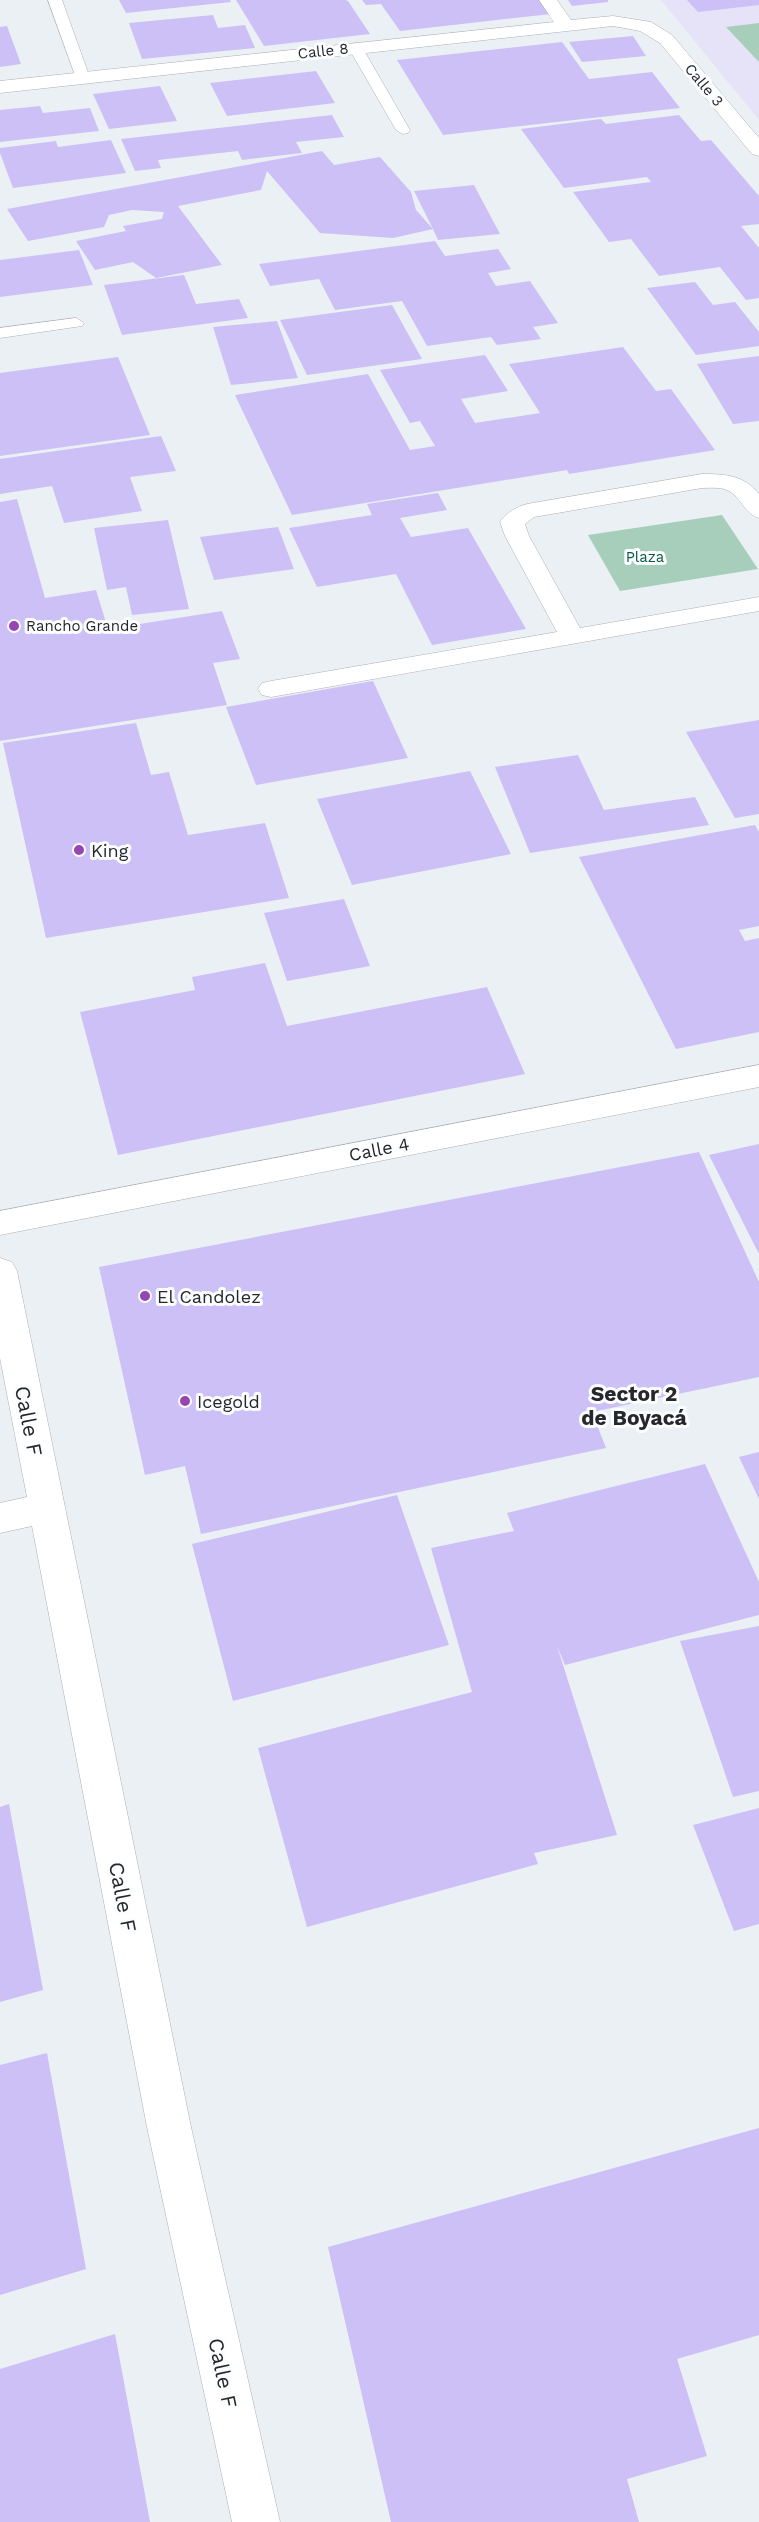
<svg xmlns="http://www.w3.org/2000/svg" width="759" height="2522" font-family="'Work Sans',sans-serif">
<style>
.education{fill:#e6e2f8}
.green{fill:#a7cebb}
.building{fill:#ccc0f6}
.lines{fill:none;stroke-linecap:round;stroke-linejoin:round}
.lane-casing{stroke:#abafb5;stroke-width:1}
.street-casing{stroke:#abafb5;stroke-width:1}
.lane{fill:#fff;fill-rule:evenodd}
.street{fill:#fff;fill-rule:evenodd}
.poi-dot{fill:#9745b3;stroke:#fbfdff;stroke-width:2}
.labels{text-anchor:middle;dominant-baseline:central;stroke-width:6;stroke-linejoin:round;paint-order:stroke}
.far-street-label{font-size:15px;fill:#26272a;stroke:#fbfdff}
.far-park-label{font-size:15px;fill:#07583d;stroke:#fbfdff}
.far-poi-label{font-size:15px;fill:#26272a;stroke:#fbfdff;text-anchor:start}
.poi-label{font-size:18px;fill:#26272a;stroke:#fbfdff;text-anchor:start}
.street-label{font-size:18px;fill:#26272a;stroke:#fbfdff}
.quarter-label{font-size:21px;font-weight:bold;fill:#26272a;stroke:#fbfdff}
.near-street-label{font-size:21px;fill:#26272a;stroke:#fbfdff}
</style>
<rect width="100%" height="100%" fill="#ebf0f5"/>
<path class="education" d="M661 0H759V120Z"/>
<g class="green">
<path d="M759 23V62L726 27Z"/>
<path d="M722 515 758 569 620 591 588 535Z"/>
</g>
<g class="building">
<path d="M119 0H230L231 2 126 13Z"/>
<path d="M236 0H345L348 1 370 34 264 46Z"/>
<path d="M362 0H540L551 14 400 31 381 4 366 5Z"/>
<path d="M568 0H608V2L572 6Z"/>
<path d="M687 0H759V5L698 12Z"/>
<path d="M213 15 218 28 245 25 255 48 142 59 129 23Z"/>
<path d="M7 26 21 64 0 67V27Z"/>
<path d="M633 36 646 56 582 62 569 42Z"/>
<path d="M562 42 589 79 652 72 680 108 443 135 397 60Z"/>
<path d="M316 71 335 103 227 116 210 83Z"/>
<path d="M160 86 177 121 109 129 93 94Z"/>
<path d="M40 106 43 113 90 108 99 131 0 142V110Z"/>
<path d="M332 115 344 137 296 142 302 153 242 160 238 151 158 160 161 168 135 171 121 139Z"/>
<path d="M679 115 701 141 711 140 759 196V224L741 226 759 248V298L746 300 720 267 659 276 631 239 609 242 573 192 651 182 647 177 564 188 521 129 601 119 606 124Z"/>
<path d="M111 140 126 173 13 188 0 153V148L56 141 58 147Z"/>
<path d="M322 151 334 165 380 157 411 192 416 210 433 229 414 191 474 185 500 234 438 240 433 229 393 238 320 233 267 171 261 190 178 206 222 265 156 278 133 262 95 270 76 241 126 231 123 226 162 219 164 212 132 210 109 215 104 227 28 241 7 209Z"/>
<path d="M435 241 445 256 498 249 511 269 488 273 496 286 530 281 558 323 533 327 541 339 497 345 491 337 427 346 402 301 335 310 319 279 270 286 259 264Z"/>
<path d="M79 250 93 285 0 297V260Z"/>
<path d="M184 275 196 304 239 299 248 318 122 335 104 285Z"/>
<path d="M695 282 713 305 735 302 759 332V346L696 355 647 288Z"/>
<path d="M392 305 422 359 307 375 280 320Z"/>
<path d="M277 321 298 378 231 385 213 327Z"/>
<path d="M623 347 656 391 671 389 715 450 569 474 567 470 292 515 235 395 368 374 410 450 435 446 420 421 410 423 380 370 485 355 508 391 461 399 475 423 540 413 509 364Z"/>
<path d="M759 356V421L733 424 697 364Z"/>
<path d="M118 357 150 435 0 456V373Z"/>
<path d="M161 436 176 471 130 477 142 511 64 523 52 486 0 494V459Z"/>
<path d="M438 493 447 510 400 518 411 537 468 528 526 629 432 645 396 574 317 587 289 528 372 515 367 504Z"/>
<path d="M17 499 45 598 96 590 108 629 222 611 240 659 213 663 227 705 0 741V502Z"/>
<path d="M168 520 189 609 132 615 126 587 107 590 94 528Z"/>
<path d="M278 527 294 569 214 580 200 537Z"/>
<path d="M373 681 408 758 256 785 226 707Z"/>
<path d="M759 720V814L735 818 686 732Z"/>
<path d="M136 723 151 775 169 772 188 835 265 823 289 898 46 938 3 743Z"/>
<path d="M578 755 604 810 695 797 709 825 530 853 495 767Z"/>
<path d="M470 771 511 854 352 885 317 799Z"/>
<path d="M755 825 759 832V926L739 930 745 941 759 938V1032L676 1049 579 857Z"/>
<path d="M344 899 370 966 287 981 264 913Z"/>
<path d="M265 963 287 1026 487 987 525 1074 118 1155 80 1012 195 990 192 977Z"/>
<path d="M759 1144V1254L709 1155Z"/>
<path d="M699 1152 759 1282V1377L592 1412 606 1448 201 1534 185 1466 145 1475 99 1267Z"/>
<path d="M759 1452V1499L739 1457Z"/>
<path d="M705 1464 759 1582V1615L565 1665 557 1646 617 1835 534 1853 538 1864 307 1927 258 1748 472 1692 431 1548 514 1531 507 1513Z"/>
<path d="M397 1495 449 1645 233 1701 192 1544Z"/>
<path d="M759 1626V1791L733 1797 680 1641Z"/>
<path d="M9 1804 43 1990 0 2002V1807Z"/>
<path d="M759 1808V1924L734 1931 693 1825Z"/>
<path d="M47 2053 86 2269 0 2295V2065Z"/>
<path d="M759 2128V2335L677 2359 707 2456 627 2479 639 2522H391L328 2247Z"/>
<path d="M115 2334 150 2522H0V2369Z"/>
</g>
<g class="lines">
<defs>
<g id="lane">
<path d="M48 0H62L90 78 88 81H78L76 78Z"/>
<path d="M355 43 362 47 410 130 408 133 403 134 396 130 348 47Z"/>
<path d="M76 318 84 323 82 326 0 338V328Z"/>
</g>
<g id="street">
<path d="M539 0H557L571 20 613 16 651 22 672 35 759 138V156L752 154 660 43 640 31 613 26 0 93V81L554 22Z"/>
<path d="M702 474C725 474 744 475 759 494V518C744 514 741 496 727 490 720 487 710 488 702 488L534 517 525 524 529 536 580 628 759 597V611L271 697 262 695 258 689 262 683 271 681 557 632 505 536 500 522C506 513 516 507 527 504Z"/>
<path d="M759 1065V1087L0 1235V1211Z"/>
<path d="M0 1258 12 1262 17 1271 191 2127 280 2522H232L147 2127 32 1526 0 1533V1503L27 1497 0 1358Z"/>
</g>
</defs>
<use href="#lane" class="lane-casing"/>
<use href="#street" class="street-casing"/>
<use href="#lane" class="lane"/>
<use href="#street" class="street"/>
</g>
<g class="poi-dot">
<circle cx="14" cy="626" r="6"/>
<circle cx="79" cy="850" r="6"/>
<circle cx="145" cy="1296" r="6"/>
<circle cx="185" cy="1401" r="6"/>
</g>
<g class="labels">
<g class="far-street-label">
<text transform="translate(323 51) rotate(-6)">Calle 8</text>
<text transform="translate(704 85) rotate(50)">Calle 3</text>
</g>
<g class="far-park-label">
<text x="645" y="557">Plaza</text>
</g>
<g class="far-poi-label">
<text x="26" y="626">Rancho Grande</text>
</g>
<g class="poi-label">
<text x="91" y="850">King</text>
<text x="157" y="1296">El Candolez</text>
<text x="197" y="1401">Icegold</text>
</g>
<g class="street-label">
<text transform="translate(379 1149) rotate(-11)">Calle 4</text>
</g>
<g class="quarter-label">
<text x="634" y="1393">Sector 2<tspan x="634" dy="24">de Boyacá</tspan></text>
</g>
<g class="near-street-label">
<text transform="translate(29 1421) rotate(79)">Calle F</text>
<text transform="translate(123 1897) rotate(79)">Calle F</text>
<text transform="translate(223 2373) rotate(78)">Calle F</text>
</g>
</g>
</svg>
